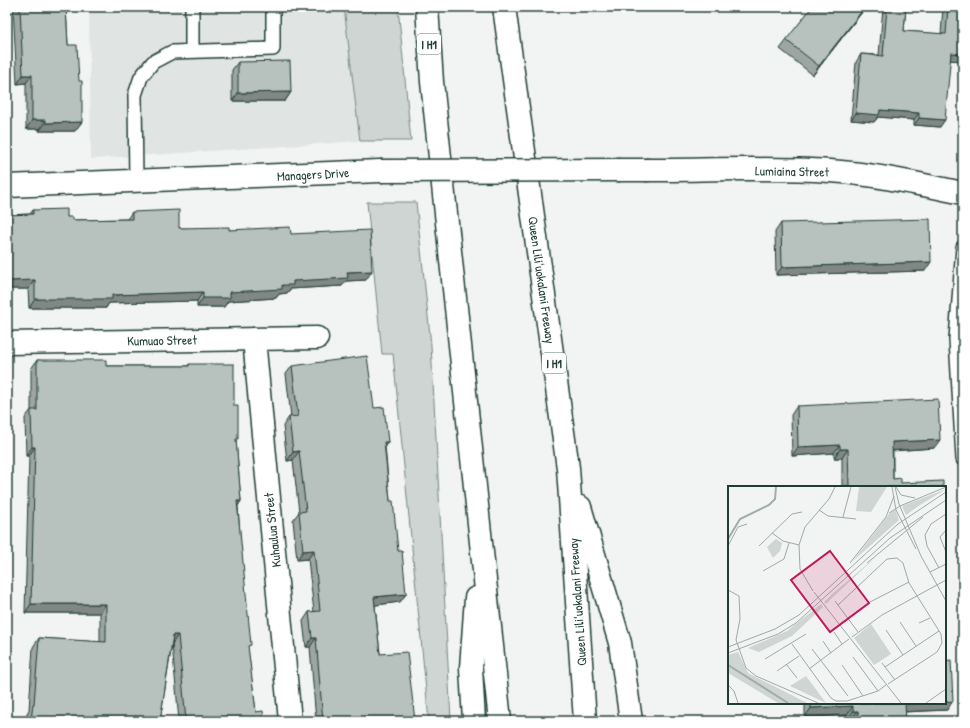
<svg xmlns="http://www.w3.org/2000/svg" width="970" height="728" font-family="'Patrick Hand',sans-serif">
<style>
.built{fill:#e0e4e3}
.green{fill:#ced5d3;stroke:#768984}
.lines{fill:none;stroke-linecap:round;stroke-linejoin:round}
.service-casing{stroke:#1f3d34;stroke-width:16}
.minor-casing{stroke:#1f3d34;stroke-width:25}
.tertiary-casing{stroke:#1f3d34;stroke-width:25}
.secondary-casing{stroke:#1f3d34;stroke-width:25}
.motorway-casing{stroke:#1f3d34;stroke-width:25}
.service{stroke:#fff;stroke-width:13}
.minor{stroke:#fff;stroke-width:22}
.tertiary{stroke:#fff;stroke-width:22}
.secondary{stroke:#fff;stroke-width:22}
.motorway{stroke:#fff;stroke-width:22}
.tertiary-bridge-casing{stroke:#1f3d34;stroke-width:25;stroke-linecap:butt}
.tertiary-bridge{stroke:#fff;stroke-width:22}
.wall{fill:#9da6a3;stroke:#1f3d34}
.shaded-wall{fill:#808784;stroke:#1f3d34}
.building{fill:#b7c1bd;stroke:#1f3d34}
.labels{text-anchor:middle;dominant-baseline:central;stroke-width:3;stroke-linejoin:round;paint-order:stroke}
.shield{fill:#fff;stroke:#627771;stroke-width:1}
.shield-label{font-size:12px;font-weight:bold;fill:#1f3d34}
.street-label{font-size:13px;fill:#1f3d34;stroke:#fff}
.inset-river{fill:none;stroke:#a1adaa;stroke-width:2}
.inset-road{fill:none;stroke:#9eaaa7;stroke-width:1}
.view{fill:#c2185b;fill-opacity:0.15;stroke:#c2185b;stroke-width:2}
.inset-edge{fill:none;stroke:#1f3d34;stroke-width:2}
</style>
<rect width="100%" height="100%" fill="#f2f3f3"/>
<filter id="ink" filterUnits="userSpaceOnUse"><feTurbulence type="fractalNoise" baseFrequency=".025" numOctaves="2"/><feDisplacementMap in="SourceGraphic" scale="8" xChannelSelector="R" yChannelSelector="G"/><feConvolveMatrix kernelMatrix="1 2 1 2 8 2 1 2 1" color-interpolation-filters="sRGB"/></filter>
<g filter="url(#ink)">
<path class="built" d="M89 7H344L360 141 91 159Z"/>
<g class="green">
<path d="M344 7H398L411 141H360Z"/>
<path d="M367 202H416L431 345 451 721H429L393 354H382Z"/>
</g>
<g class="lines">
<defs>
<g id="service">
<path d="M192 7V50"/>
<path d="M136 182 135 95 141 77 153 62 172 52 273 49V7"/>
<path d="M963 247 956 339 963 459"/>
</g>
<g id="minor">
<path d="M254 339 290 721"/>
<path d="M7 343 317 338"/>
</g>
<g id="tertiary">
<path d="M647 170C708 170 770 167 830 171 875 174 919 184 963 193"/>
<path d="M7 186 380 171"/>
</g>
<path id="secondary" d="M620 170H647"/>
<g id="motorway">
<path d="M427 7 432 82 500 721"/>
<path d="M504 7 568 468 585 721"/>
<path d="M580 507 620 643 631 721"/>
<path d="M474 721 471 668 476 598"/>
</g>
</defs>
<use href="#service" class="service-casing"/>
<use href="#minor" class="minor-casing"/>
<use href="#tertiary" class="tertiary-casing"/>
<use href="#secondary" class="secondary-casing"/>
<use href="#motorway" class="motorway-casing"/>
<use href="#service" class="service"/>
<use href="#minor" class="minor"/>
<use href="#tertiary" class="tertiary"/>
<use href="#secondary" class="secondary"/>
<use href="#motorway" class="motorway"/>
<defs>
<path id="tertiary-bridge" d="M380 171 620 170"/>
</defs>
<use href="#tertiary-bridge" class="tertiary-bridge-casing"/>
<use href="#tertiary-bridge" class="tertiary-bridge"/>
</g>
<g class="wall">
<path d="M13 7H66L68 45 75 131H39L40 129H26V83L17 84Z"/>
<path d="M812 7H866L813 75 780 49Z"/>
<path d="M883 7H906L904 31 941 34 943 7H963V61L950 60 940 127 914 125V120L878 117 874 122 851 120 856 62 861 54 879 55Z"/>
<path d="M238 62 291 92 285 101H232V70Z"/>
<path d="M33 210 67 217 73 220 127 219 132 212 179 228 229 230 291 234 366 280 346 281 342 286 290 289 287 293 279 294 276 298 228 301 224 307H197V301L109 303 106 308H29L28 289H7V215L30 214Z"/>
<path d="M781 223 925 271 776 275 775 232Z"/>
<path d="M37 360 106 366H188L189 364 234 406 236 441 241 501 238 506 248 649 256 712 264 721H179L172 644 160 721H26L27 713 29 710 33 647 39 638 100 642V613H25L29 456H26L25 418 31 410V369Z"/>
<path d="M292 366 374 408 388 442 385 446 390 501 398 551 406 594 400 602 375 605 380 654 415 721H316L310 647H306L303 621 309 612H314L308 559 297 560 293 520 299 512 293 460 287 461 283 426 289 417H291L286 374Z"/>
<path d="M797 406 934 448 893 451V479L901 483 842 486V458H834V453L792 456 791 415Z"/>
<path d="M805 703H945L947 710 905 712 906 721H853L852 719H847V715L805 717Z"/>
</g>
<g class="shaded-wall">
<path d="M865 7H866L813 75 819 66Z"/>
<path d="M951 53 963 54V61L946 60Z"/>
<path d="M23 75H32L26 83 17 84Z"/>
<path d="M291 92 285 101H232L238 93Z"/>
<path d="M880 110 919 113 914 120 878 117 874 122 851 120 856 113Z"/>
<path d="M919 118 945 120 940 127 914 125Z"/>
<path d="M32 120H46L40 129H26Z"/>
<path d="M82 122 75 131H39L46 123Z"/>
<path d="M931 262 925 271 776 275 782 267Z"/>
<path d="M372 271 366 280 346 281 342 286 290 289 287 293 279 294 276 298 228 301 224 307H197L203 298 230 292 282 285 293 281 347 272Z"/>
<path d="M35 280 28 289H7V281Z"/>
<path d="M203 292 197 301 109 303 106 308H29L35 299 112 295Z"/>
<path d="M940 440 934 448 886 451 892 442Z"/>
<path d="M384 442H388L382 450Z"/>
<path d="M840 445 834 453 792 456 798 447Z"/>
<path d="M32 447H35L29 456H26Z"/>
<path d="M840 449H848L842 458H834Z"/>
<path d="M299 451 293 460 287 461 293 452Z"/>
<path d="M237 501H241L235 509Z"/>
<path d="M314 550 308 559 297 560 303 551Z"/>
<path d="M406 594 400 602 368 606 374 597Z"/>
<path d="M31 604H106L100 613H25Z"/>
<path d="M173 635H178L172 644Z"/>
<path d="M312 638H316L310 647H306Z"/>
<path d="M953 701 947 710 899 712 905 704 945 703V702Z"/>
<path d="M853 706 847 715 805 717 811 708Z"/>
<path d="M853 711H858L852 719H847Z"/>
</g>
<g class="building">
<path d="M20 7H66L68 45H77L79 81H82V122L46 123V120H32V75H23Z"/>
<path d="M812 7H865L819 66 786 40Z"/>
<path d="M887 7H906L904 31 946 34 948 7H963V54L951 53 945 120 919 118V113L880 110 879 115 856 113 861 54 883 56Z"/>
<path d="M290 61 291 92 238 93V62Z"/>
<path d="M67 209V217H73V220L132 219V212L179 210V228L229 227V230L290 227 291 234 370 230 372 271 347 272 348 278 293 281V285H282V289L230 292V298H203V292L112 295V299H35V280L7 281V215L33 214V210Z"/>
<path d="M930 219 931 262 782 267 781 223Z"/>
<path d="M367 356 374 408 384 407 388 442H384L390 501H393L398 551H402L406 594 374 597 380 654 407 652 415 721H323L316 638H312L309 612 320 611 314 550 303 551 299 512 306 511 299 451 293 452 289 417 298 416 292 366Z"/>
<path d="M37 360H106V366H189V364H234V406H238V439H236L241 501H237L251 645 248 646 256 712 263 711 264 721H186L178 635H173L160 721H31L33 704H34L39 638 106 642V604H31L35 447H32L31 410H37Z"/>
<path d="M938 399 940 440 892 442 893 479 901 478V483L943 481V487H831L849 486 848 449H840V445L798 447 797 406Z"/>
<path d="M951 660 953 701 945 702V661Z"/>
<path d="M811 703H919L905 704 906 721H859L858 711H853V706L811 708Z"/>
</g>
</g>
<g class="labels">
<g class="shield">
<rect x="417" y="34" width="24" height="20" rx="3"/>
<rect x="542" y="353" width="24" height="20" rx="3"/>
</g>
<g class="shield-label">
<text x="429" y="44">I H1</text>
<text x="554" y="363">I H1</text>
</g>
<g class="street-label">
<text transform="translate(792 171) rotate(1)">Lumiaina Street</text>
<text transform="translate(313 174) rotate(-3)">Managers Drive</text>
<text transform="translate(542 280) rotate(82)">Queen Liliʻuokalani Freeway</text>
<text transform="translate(162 340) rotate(-1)">Kumuao Street</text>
<text transform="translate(272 530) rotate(-96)">Kuhaulua Street</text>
<text transform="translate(577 602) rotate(-94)">Queen Liliʻuokalani Freeway</text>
</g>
</g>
<g transform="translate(728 486)">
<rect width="218" height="218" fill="#f2f3f3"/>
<path d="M131 1H159L143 26 128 25ZM218 3 192 19 178 29 174 20ZM167 23 171 34 125 75 161 28ZM48 53 54 57 52 65 45 72 39 61ZM149 70 105 111 98 118 96 116 103 109ZM93 118 95 121 64 150 31 166 20 162 59 145ZM143 138 163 168 146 179 126 152ZM10 166 20 187 79 217H50L0 187V169ZM78 190 98 217 62 200Z" fill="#ced5d3"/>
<path class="inset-river" d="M0 53 12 33 41 19 47 13 48 1M0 179 60 217"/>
<path class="inset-road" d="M164 1 168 24 188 63M167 1 171 18 193 70 218 115M168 1 173 9 187 12M91 24 100 30 128 33M161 27 172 20 218 1M115 31 123 1M218 44 212 51 218 66M44 47 55 55 71 59M0 60 10 41 19 38M31 60 64 28 74 26M122 77 158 31 166 10M139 77 195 31M211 82 199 60 197 49 203 38 218 28M35 85 56 73 61 57M202 86 218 78M0 104 11 110 12 133 8 154 18 182 28 190 90 217M85 105 72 83 71 59 77 41 101 13 107 1M86 106 173 217M107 115 130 146M110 119 159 73 169 72 175 77 181 97 213 148 214 157 209 166 160 198M120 132 142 116 181 96M172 136 188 160M191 137 202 132M158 144 175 169M106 146 114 158M124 151 154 129 218 94M95 155 103 167M64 158 103 212 108 215H119L150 205 158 199M0 161 47 143 71 129 170 38 218 6M84 163 120 210M0 167 50 148 68 137 162 52 218 14M125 171 150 205M37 173 78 148M154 177 167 194M58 178 69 192M114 179 135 210M157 181 211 145M81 183 121 153M49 185 71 170M0 199 6 205 10 217M198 217 218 203"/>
<path class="view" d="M102 65 141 117 102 146 63 94Z"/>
<rect width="218" height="218" class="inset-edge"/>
</g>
<rect width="970" height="728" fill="none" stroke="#fff" stroke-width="24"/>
<rect x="12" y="12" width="946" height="704" fill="none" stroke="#1f3d34" stroke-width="1.5" filter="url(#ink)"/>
</svg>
